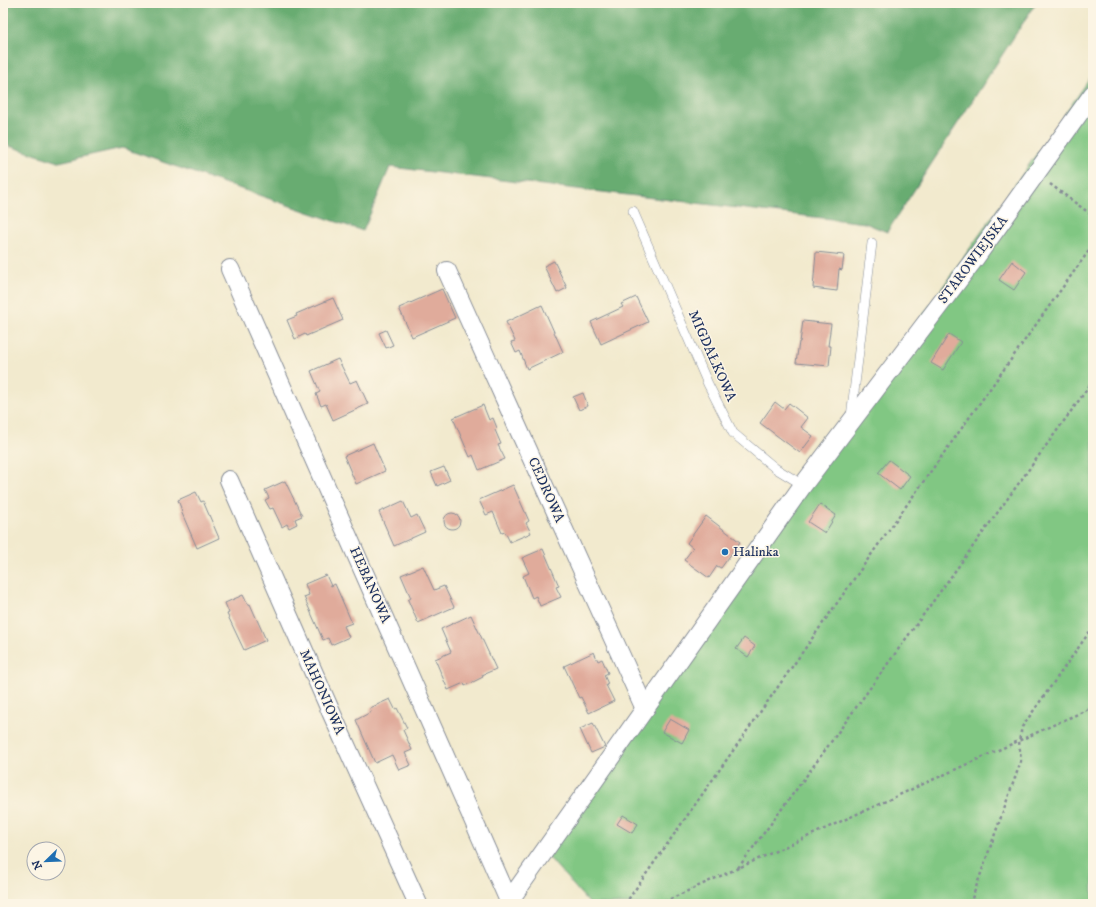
<svg xmlns="http://www.w3.org/2000/svg" width="1096" height="907" font-family="'IM FELL DW Pica',serif">
<style>
.green{fill:#81c783;stroke:#4e7b70}
.forest{fill:#68ac71;stroke:#426e68}
.building{fill:#e0ab9b}
.lines{fill:none;stroke-linecap:round;stroke-linejoin:round}
.service-casing{stroke:#868c96;stroke-width:10}
.minor-casing{stroke:#868c96;stroke-width:20}
.path{stroke:#868c96;stroke-width:2.5;stroke-dasharray:3 3;stroke-linecap:butt}
.service{stroke:#fff;stroke-width:9}
.minor{stroke:#fff;stroke-width:18}
.poi-dot{fill:#1f6fb2;stroke:#fcf5e5;stroke-width:1.5}
.labels{text-anchor:middle;dominant-baseline:central;stroke-width:3;stroke-linejoin:round;paint-order:stroke}
.street-label{font-size:14px;fill:#1b2f5e;stroke:#fcf5e5}
.poi-label{font-size:14px;fill:#1b2f5e;stroke:#fcf5e5;text-anchor:start}
</style>
<rect width="100%" height="100%" fill="#fcf5e5"/>
<filter id="ink" filterUnits="userSpaceOnUse"><feTurbulence type="fractalNoise" baseFrequency=".025" numOctaves="2"/><feDisplacementMap in="SourceGraphic" scale="8" xChannelSelector="R" yChannelSelector="G"/><feConvolveMatrix kernelMatrix="1 2 1 2 8 2 1 2 1" color-interpolation-filters="sRGB"/></filter>
<filter id="wash" filterUnits="userSpaceOnUse"><feTurbulence type="fractalNoise" baseFrequency=".012" numOctaves="4" result="noise"/><feDisplacementMap in="SourceGraphic" scale="16" xChannelSelector="R" yChannelSelector="G"/><feGaussianBlur stdDeviation="0.9" result="paint"/><feColorMatrix in="noise" values="0 0 0 0 0 0 0 0 0 0 0 0 0 0 0 0 0 1.4 0 .05"/><feComposite in="paint" operator="in"/></filter>
<g filter="url(#wash)">
<rect width="100%" height="100%" fill="#f2eace"/>
<path class="green" d="M1093 74V904H590L545 853 645 709Z"/>
<path class="forest" d="M3 3H1036L887 232 865 223 390 167 363 231 122 148 59 162 3 144Z"/>
<g id="blocks">
<g class="building">
<path d="M816 252 844 255 842 270 839 269 837 291 813 288Z"/>
<path d="M554 261 567 288 557 293 544 266Z"/>
<path d="M1012 261 1026 272 1014 290 999 280Z"/>
<path d="M442 289 455 318 412 337 399 308Z"/>
<path d="M636 297 648 322 601 344 591 322 623 307 621 304Z"/>
<path d="M333 298 343 320 306 336 305 334 295 339 287 320 297 316 296 314Z"/>
<path d="M542 305 563 352 527 369 520 351 516 353 511 342 515 341 506 322Z"/>
<path d="M803 321 831 324 828 346H831L829 366 796 363 799 342H800Z"/>
<path d="M386 330 393 345 386 348 379 333Z"/>
<path d="M949 334 961 342 943 370 931 363Z"/>
<path d="M338 359 350 383 357 380 368 404 333 420 326 404 321 406 316 394 320 392 311 371Z"/>
<path d="M583 393 588 406 579 410 573 397Z"/>
<path d="M775 402 784 409 789 403 808 418 801 427 813 436 800 453 760 423Z"/>
<path d="M483 405 489 420 493 418 497 428 495 430 501 444 498 445 505 459 479 470 473 455 470 457 453 418Z"/>
<path d="M373 443 385 471 356 484 344 456Z"/>
<path d="M889 460 910 476 900 490 878 473Z"/>
<path d="M444 467 450 480 437 486 431 472Z"/>
<path d="M285 481 302 516 295 519 297 524 289 528 287 524 282 527 273 508 270 509 265 500 269 498 265 490Z"/>
<path d="M513 485 529 521 526 523 531 533 510 542 505 532 502 533 493 512 486 515 479 500Z"/>
<path d="M196 492 201 502 203 501 219 538 197 548 181 511H182L178 500Z"/>
<path d="M403 501 411 518 417 515 425 532 394 546 379 512Z"/>
<path d="M820 504 836 515 825 533 808 522Z"/>
<circle cx="452" cy="521" r="8"/>
<path d="M706 516 740 542 721 568 717 566 709 578 684 560 693 548 687 543Z"/>
<path d="M543 549 559 586 556 587 561 597 540 606 536 596 532 598 523 576 529 573 522 558Z"/>
<path d="M423 566 434 590 444 586 454 607 418 623 408 600 411 598 401 575Z"/>
<path d="M326 575 331 586 335 584 352 623 344 626 349 637 331 645 328 638 323 640 304 597 309 595 305 584Z"/>
<path d="M243 595 248 605 250 604 266 640 244 650 227 614 229 613 225 603Z"/>
<path d="M471 615 496 669 482 675 483 677 465 686 464 683 448 690 435 659 451 652 441 629Z"/>
<path d="M744 638 755 646 748 657 736 649Z"/>
<path d="M594 652 598 661 602 659 608 673 604 675 608 684 606 685 614 701 589 713 581 697 579 698 564 666Z"/>
<path d="M390 699 395 709 397 708 407 728 403 730 412 750 405 753 411 765 399 770 392 755 375 763 356 720 371 712 370 708Z"/>
<path d="M670 719 689 730 682 743 662 732Z"/>
<path d="M593 723 605 747 591 753 580 729Z"/>
<path d="M623 815 638 824 632 833 617 824Z"/>
</g>
</g>
</g>
<g filter="url(#ink)">
<use href="#blocks" fill-opacity="0" stroke="#868c96" stroke-width="1"/>
<g class="lines">
<defs>
<g id="service">
<path d="M633 211 708 384 733 433 775 468 803 485"/>
<path d="M851 417 872 243"/>
</g>
<g id="minor">
<path d="M230 269 509 901"/>
<path d="M447 271 645 709"/>
<path d="M229 480 331 712 418 904"/>
<path d="M507 904 803 485 976 257 1093 94"/>
</g>
</defs>
<use href="#service" class="service-casing"/>
<use href="#minor" class="minor-casing"/>
<g class="path">
<path d="M1050 184 1093 216"/>
<path d="M738 868 807 775 1093 381"/>
<path d="M625 904 873 552 1093 245"/>
<path d="M659 904 1093 707"/>
<path d="M970 904 1021 761 1019 741 1022 727 1093 627"/>
</g>
<use href="#service" class="service"/>
<use href="#minor" class="minor"/>
</g>
</g>
<circle class="poi-dot" cx="725" cy="552" r="4"/>
<g class="labels">
<g class="street-label">
<text transform="translate(973 260) rotate(-53)">STAROWIEJSKA</text>
<text transform="translate(712 356) rotate(66)">MIGDAŁKOWA</text>
<text transform="translate(546 490) rotate(66)">CEDROWA</text>
<text transform="translate(370 585) rotate(66)">HEBANOWA</text>
<text transform="translate(322 692) rotate(66)">MAHONIOWA</text>
</g>
<g class="poi-label">
<text x="733" y="552">Halinka</text>
</g>
</g>
<rect width="1096" height="907" fill="none" stroke="#fcf5e5" stroke-width="16"/>
<g transform="translate(46 861) rotate(247)"><circle r="19" fill="#fcf5e5" stroke="#a2a6af"/>
<path d="M0-3L7 15L0 10L-7 15Z" fill="#1f6fb2"/>
<text y="-6" font-size="11" font-weight="bold" text-anchor="middle" fill="#1b2f5e">N</text>
</g>
</svg>
